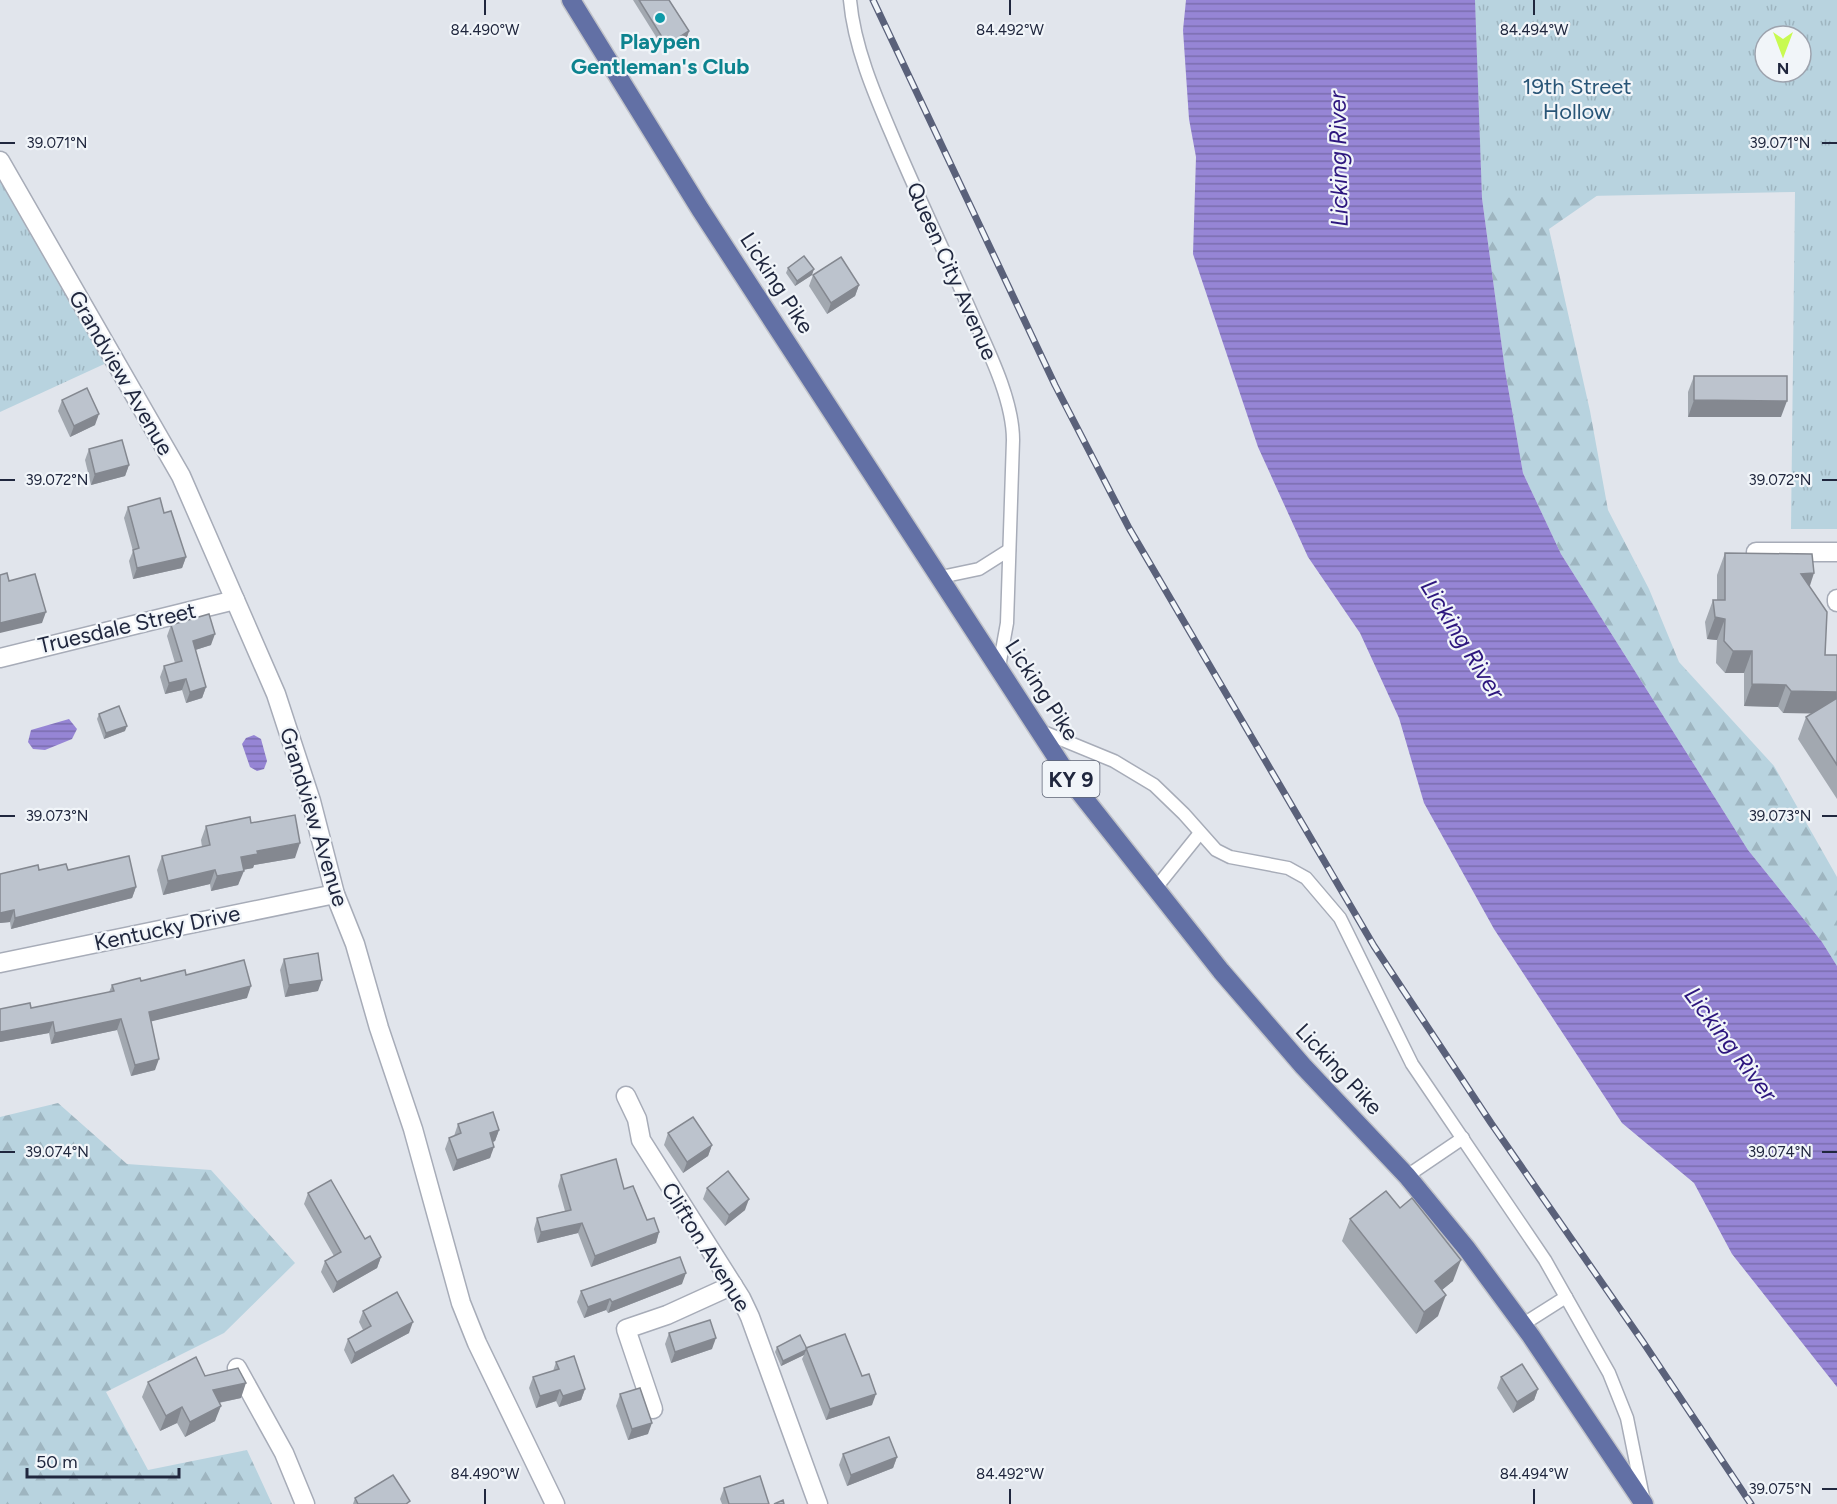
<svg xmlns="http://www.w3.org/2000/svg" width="1837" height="1504" font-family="Figtree,sans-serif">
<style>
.forest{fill:url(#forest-firs);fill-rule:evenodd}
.park{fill:url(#park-tufts);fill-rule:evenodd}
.water{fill:url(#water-rules)}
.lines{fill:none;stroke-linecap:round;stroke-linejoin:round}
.lane-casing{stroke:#a7acb8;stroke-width:15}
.street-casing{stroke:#a7acb8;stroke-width:21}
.primary-casing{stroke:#c1c3c9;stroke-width:21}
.lane{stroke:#fff;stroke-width:12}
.street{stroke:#fff;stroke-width:18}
.primary{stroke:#6270a5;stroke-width:18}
.rail-casing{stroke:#5a617a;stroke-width:7}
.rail{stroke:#f1f5f9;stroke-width:4.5;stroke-dasharray:14;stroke-linecap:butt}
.wall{fill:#a2a8b0}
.shaded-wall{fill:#848890}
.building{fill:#bcc3cd;stroke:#848890;stroke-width:1.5}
.ticks{fill:none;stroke:#20273e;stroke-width:2}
.culture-dot{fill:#0f9aa8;stroke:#f1f5f9;stroke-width:2}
.labels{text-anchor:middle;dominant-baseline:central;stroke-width:4.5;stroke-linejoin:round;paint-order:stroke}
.shield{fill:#f1f5f9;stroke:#5f6576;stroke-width:1.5}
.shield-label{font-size:21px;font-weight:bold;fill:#20273e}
.culture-label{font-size:22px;font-weight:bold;fill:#0d838f;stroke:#f1f5f9}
.park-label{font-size:22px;fill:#285577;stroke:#f1f5f9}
.street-label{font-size:22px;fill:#20273e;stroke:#f1f5f9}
.water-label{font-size:24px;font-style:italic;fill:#2d167e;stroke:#f1f5f9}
.ticks-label{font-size:15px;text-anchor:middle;fill:#20273e;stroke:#f1f5f9;stroke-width:4.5;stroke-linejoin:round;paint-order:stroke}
</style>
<defs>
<pattern id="forest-firs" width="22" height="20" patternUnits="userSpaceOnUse" patternTransform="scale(1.5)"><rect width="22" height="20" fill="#b8d3df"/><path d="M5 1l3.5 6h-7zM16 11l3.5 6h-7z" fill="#9eb5c0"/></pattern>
<pattern id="park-tufts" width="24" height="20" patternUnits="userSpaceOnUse" patternTransform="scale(1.5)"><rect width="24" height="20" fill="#b8d3df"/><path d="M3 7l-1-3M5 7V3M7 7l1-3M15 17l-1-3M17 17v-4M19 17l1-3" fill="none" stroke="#9eb5c0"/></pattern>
<pattern id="water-rules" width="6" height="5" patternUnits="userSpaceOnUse" patternTransform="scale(1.5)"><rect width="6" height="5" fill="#9685d5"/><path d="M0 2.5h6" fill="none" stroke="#7a6dae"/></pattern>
</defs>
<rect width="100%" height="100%" fill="#e1e5ec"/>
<g class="forest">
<path d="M1475 0H1837V103L1676 141 1549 229 1590 411 1608 510 1649 589 1679 662 1774 766 1837 877V966L1822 942 1748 850 1561 554 1523 473 1505 370 1482 198ZM1765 36H1801V72H1765Z"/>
<path d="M58 1103 127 1164 211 1170 295 1263 224 1333 106 1392 148 1470 247 1450 272 1504H0V1117Z"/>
</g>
<g class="park">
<path d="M1475 0H1837V529H1791L1795 192 1482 198ZM1765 36H1801V72H1765Z"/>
<path d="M0 161 113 360 0 412Z"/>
</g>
<g class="water">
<path d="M1186 0H1475L1482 198 1505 370 1523 473 1561 554 1748 850 1822 942 1837 966V1387L1732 1254 1694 1183 1622 1123 1494 929 1424 803 1399 718 1360 633 1308 557 1258 447 1193 254 1196 157 1189 119 1183 30Z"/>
<path d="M69 719 77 729 72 739 45 750 33 749 28 742 31 730Z"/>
<path d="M254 735 261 739 267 761 264 769 257 771 250 767 242 744 246 738Z"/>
</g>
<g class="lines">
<defs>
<g id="lane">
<path d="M850 0C854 46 874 93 892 135 918 197 947 257 974 319 990 354 1013 401 1013 440L1007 623 999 667"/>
<path d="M941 577 979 569 1009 550"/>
<path d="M1041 731 1114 761 1154 785 1184 814 1216 850 1230 857 1288 868 1306 878 1340 918 1412 1064 1545 1260 1609 1373 1627 1418 1643 1497"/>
<path d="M1155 889 1200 833"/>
<path d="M1407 1176 1463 1138"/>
<path d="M1522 1325 1566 1297"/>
</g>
<g id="street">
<path d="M0 161 181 476 276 694 311 801 335 894 355 944 379 1028 413 1129 461 1303 477 1343 555 1504"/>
<path d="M1756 552H1837"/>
<path d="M1837 599V602"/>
<path d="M0 658 235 600"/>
<path d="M0 963 335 894"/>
<path d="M626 1096 637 1119 641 1140 741 1298 750 1317 818 1504"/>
<path d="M237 1368 284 1453 305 1504"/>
<path d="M653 1409 626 1329 667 1315 733 1285"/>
</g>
<path id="primary" d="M571 0 700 209 1077 789 1221 971 1303 1066 1407 1176 1467 1249 1531 1336 1644 1504"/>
</defs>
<use href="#lane" class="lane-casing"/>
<use href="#street" class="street-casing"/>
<use href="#primary" class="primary-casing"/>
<use href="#lane" class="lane"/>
<use href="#street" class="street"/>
<use href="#primary" class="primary"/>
<defs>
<path id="rail" d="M873 0 1055 385 1129 528 1374 946 1491 1123 1643 1342 1751 1504"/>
</defs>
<use href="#rail" class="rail-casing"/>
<use href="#rail" class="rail"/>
</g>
<g class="wall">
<path d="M633 0H669L689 31 687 37 665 51Z"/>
<path d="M788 268 812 275 795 286 786 273Z"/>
<path d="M813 275 859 285 855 296 827 314 809 286Z"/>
<path d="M1694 376 1781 417H1688V392Z"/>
<path d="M62 400 95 425 70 437 58 411Z"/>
<path d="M89 449 129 465 125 476 91 485 85 460Z"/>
<path d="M128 507 164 513 186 557 182 568 133 579 129 561 133 551 124 518Z"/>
<path d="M1725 553 1809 586 1825 655H1837V799L1798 739 1806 717 1812 713H1783L1778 707 1744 706V673H1725L1716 663 1717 640 1707 639 1705 622 1713 600H1717V575Z"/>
<path d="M171 625 211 645 195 650 206 687 202 698 186 703 182 690 165 694 160 677 164 666 175 663 167 636Z"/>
<path d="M99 714 125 731 104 739 97 719Z"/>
<path d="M251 823 295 858 254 865 253 868 243 870 238 885 211 891 210 884 163 895 157 870 162 856 202 847 201 840 206 826Z"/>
<path d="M39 870H68L136 887 132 898 11 929 10 922 0 923Z"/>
<path d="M284 959 318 991 285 997 280 970Z"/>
<path d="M186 975 247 998 151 1021 155 1070 131 1076 117 1030 51 1044 49 1033 0 1042V1009L31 1008 109 992 112 985Z"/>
<path d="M458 1124 499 1130 495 1141 493 1142 490 1158 453 1171 445 1149 449 1138 454 1136Z"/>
<path d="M668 1133 712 1145 708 1156 683 1173 664 1145Z"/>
<path d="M561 1175 624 1189 647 1220 659 1232 656 1243 591 1267 578 1233 537 1243 534 1229 537 1218 565 1211 558 1186Z"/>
<path d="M707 1188 745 1210 725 1226 703 1199Z"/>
<path d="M308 1193 365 1239 381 1257 377 1268 333 1293 321 1272 325 1261 334 1256 304 1204Z"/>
<path d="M1350 1219 1453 1281 1442 1290 1438 1316 1416 1334 1342 1241Z"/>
<path d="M682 1284 608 1313 606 1310 584 1318 577 1302 581 1291Z"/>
<path d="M363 1311 409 1333 351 1364 344 1350 348 1339 363 1330 359 1322Z"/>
<path d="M669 1333 712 1349 671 1363 665 1344Z"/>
<path d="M777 1347 806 1348 872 1405 826 1420 802 1359 804 1355 781 1366 775 1352Z"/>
<path d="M556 1362 585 1389 581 1400 559 1407 556 1401 536 1408 529 1388 533 1377 553 1371Z"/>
<path d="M205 1376 241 1398 219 1403 215 1421 185 1437 177 1423 160 1431 142 1397 148 1382Z"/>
<path d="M1501 1377 1538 1389 1534 1400 1513 1413 1497 1388Z"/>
<path d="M620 1394 648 1434 628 1440 616 1406Z"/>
<path d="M843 1454 897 1457 893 1468 847 1486 839 1465Z"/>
<path d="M724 1488 769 1504H722L720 1499Z"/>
<path d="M355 1498 409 1504H353Z"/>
</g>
<g class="shaded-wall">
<path d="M689 31 687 37 665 51 667 45Z"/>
<path d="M814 269 812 275 795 286 797 281Z"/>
<path d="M859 285 855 296 827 314 831 303Z"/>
<path d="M1694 400 1787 401 1781 417H1688Z"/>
<path d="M99 414 95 425 70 437 74 426Z"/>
<path d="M129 465 125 476 91 485 95 474Z"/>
<path d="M186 557 182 568 133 579 137 568Z"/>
<path d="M1814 573 1807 595 1801 574Z"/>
<path d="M46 612 42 623 0 633V623Z"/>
<path d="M1715 617 1725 619 1717 640 1707 639Z"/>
<path d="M215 634 211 645 189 652 193 641Z"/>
<path d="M1733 651H1752L1744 673H1725Z"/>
<path d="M186 679 182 690 165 694 169 683Z"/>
<path d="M1752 684 1786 685 1778 707 1744 706Z"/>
<path d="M206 687 202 698 186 703 190 692Z"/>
<path d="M1791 691 1837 692V714L1783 713Z"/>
<path d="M127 726 125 731 104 739 106 733Z"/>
<path d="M300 843 295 858 254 865 253 868 236 871 241 857 257 851Z"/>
<path d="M215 870 210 884 163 895 168 881Z"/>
<path d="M244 871 238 885 211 891 217 876Z"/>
<path d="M136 887 132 898 11 929 15 918Z"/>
<path d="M14 910 10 922 0 923V913Z"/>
<path d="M322 980 318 991 285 997 289 985Z"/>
<path d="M251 986 247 998 145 1023 149 1012Z"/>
<path d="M121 1019 117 1030 51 1044 55 1033Z"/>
<path d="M53 1022 49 1033 0 1042V1032Z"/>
<path d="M159 1059 155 1070 131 1076 135 1065Z"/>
<path d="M499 1130 495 1141 486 1144 490 1133Z"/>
<path d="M712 1145 708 1156 683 1173 687 1162Z"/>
<path d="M494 1147 490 1158 453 1171 457 1160Z"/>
<path d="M749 1199 745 1210 725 1226 729 1215Z"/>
<path d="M582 1223 578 1233 537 1243 541 1232Z"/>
<path d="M659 1232 656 1243 591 1267 595 1256Z"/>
<path d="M381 1257 377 1268 333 1293 337 1282Z"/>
<path d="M1461 1260 1453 1281 1427 1302 1435 1281Z"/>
<path d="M686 1273 682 1284 608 1313 612 1302Z"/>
<path d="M1446 1295 1438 1316 1416 1334 1424 1312Z"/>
<path d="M610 1299 606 1310 584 1318 588 1307Z"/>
<path d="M413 1322 409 1333 351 1364 355 1353Z"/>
<path d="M716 1338 712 1349 671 1363 675 1352Z"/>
<path d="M806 1350 804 1355 781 1366 783 1361Z"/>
<path d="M246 1383 241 1398 207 1405 213 1390Z"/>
<path d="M585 1389 581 1400 559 1407 563 1396Z"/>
<path d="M1538 1389 1534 1400 1513 1413 1517 1402Z"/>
<path d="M560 1390 556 1401 536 1408 540 1396Z"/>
<path d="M876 1394 872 1405 826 1420 830 1409Z"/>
<path d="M221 1406 215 1421 185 1437 190 1422Z"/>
<path d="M182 1407 177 1423 160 1431 166 1416Z"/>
<path d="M652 1423 648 1434 628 1440 632 1429Z"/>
<path d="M897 1457 893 1468 847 1486 851 1475Z"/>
</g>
<g class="building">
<path d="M639 0H669L689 31 667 45Z"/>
<path d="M804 256 814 269 797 281 788 268Z"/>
<path d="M841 257 859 285 831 303 813 275Z"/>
<path d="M1694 376H1787V401L1694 400Z"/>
<path d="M87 388 99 414 74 426 62 400Z"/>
<path d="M122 440 129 465 95 474 89 449Z"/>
<path d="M160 498 164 513 171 511 186 557 137 568 133 550 139 548 128 507Z"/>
<path d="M1725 553 1812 554 1814 573 1801 574 1827 612 1825 655H1837V692L1791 691 1786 685 1752 684V651H1733L1724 641 1725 619 1715 617 1713 600H1725Z"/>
<path d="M7 573 9 581 35 574 46 612 0 623V575Z"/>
<path d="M209 614 215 634 193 641 206 687 190 692 186 679 169 683 164 666 182 661 171 625Z"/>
<path d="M1837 698V765L1806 717Z"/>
<path d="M119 706 127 726 106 733 99 714Z"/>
<path d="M295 815 300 843 257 851 258 854 241 857 244 871 217 876 215 870 168 881 162 856 210 845 206 826 250 817 251 823Z"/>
<path d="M129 856 136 887 15 918 14 910 0 913V874L38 865 39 870 66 864 68 870Z"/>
<path d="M318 953 322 980 289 985 284 959Z"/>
<path d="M244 960 251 986 149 1012 159 1059 135 1065 121 1019 55 1033 53 1022 0 1032V1009L30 1003 31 1008 114 991 112 985 140 978 141 981 185 970 186 975Z"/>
<path d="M493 1112 499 1130 490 1133 494 1147 457 1160 449 1138 461 1133 458 1124Z"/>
<path d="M693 1117 712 1145 687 1162 668 1133Z"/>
<path d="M616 1159 624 1189 633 1186 647 1220 654 1218 659 1232 595 1256 582 1223 541 1232 537 1218 571 1210 561 1175Z"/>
<path d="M728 1171 749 1199 729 1215 707 1188Z"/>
<path d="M331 1180 365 1239 370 1236 381 1257 337 1282 325 1261 341 1252 308 1193Z"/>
<path d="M1386 1191 1400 1208 1412 1198 1461 1260 1435 1281 1446 1295 1424 1312 1350 1219Z"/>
<path d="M680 1257 686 1273 612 1302 610 1299 588 1307 581 1291Z"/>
<path d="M397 1292 413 1322 355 1353 348 1339 371 1326 363 1311Z"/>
<path d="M710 1320 716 1338 675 1352 669 1333Z"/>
<path d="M845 1334 862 1376 869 1374 876 1394 830 1409 806 1348Z"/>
<path d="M800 1335 807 1349 806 1348V1350L783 1361 777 1347Z"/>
<path d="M574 1356 585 1389 563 1396 560 1390 540 1396 533 1377 559 1369 556 1362Z"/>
<path d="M196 1357 205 1376 238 1368 246 1383 213 1390 221 1406 190 1422 182 1407 166 1416 148 1382Z"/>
<path d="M1522 1364 1538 1389 1517 1402 1501 1377Z"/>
<path d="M640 1388 652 1423 632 1429 620 1394Z"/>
<path d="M889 1437 897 1457 851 1475 843 1454Z"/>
<path d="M393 1475 410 1501 406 1504H358L355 1498Z"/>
<path d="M760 1476 769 1504H729L724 1488Z"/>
<path d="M783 1500 784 1504H774Z"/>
</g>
<path class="ticks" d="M485 0V15M1010 0V15M1534 0V15M0 143H15M1822 143H1837M0 480H15M1822 480H1837M0 816H15M1822 816H1837M0 1152H15M1822 1152H1837M485 1489V1504M1010 1489V1504M1534 1489V1504M1822 1489H1837"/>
<circle class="culture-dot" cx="660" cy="18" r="6"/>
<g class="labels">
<rect class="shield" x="1042.5" y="761" width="57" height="36" rx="4.5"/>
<g class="shield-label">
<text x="1071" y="779">KY 9</text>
</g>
<g class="culture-label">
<text x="660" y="41">Playpen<tspan x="660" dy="25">Gentleman's Club</tspan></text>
</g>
<g class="park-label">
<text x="1577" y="86">19th Street<tspan x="1577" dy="25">Hollow</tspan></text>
</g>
<g class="street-label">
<text transform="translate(952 271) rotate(66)">Queen City Avenue</text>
<text transform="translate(777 283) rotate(57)">Licking Pike</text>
<text transform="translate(121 373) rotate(60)">Grandview Avenue</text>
<text transform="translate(117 628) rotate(-13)">Truesdale Street</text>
<text transform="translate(1042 690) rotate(57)">Licking Pike</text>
<text transform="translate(314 817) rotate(73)">Grandview Avenue</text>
<text transform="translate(167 928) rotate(-12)">Kentucky Drive</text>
<text transform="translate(1339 1069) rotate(47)">Licking Pike</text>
<text transform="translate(706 1247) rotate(58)">Clifton Avenue</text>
</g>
<g class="water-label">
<text transform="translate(1338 159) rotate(-91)">Licking River</text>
<text transform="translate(1463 639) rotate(58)">Licking River</text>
<text transform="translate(1731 1044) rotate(53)">Licking River</text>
</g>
</g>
<g class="ticks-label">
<text x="485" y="35">84.490°W</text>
<text x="1010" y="35">84.492°W</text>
<text x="1534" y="35">84.494°W</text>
<text x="1780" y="148">39.071°N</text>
<text x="57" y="148">39.071°N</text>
<text x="1780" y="485">39.072°N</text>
<text x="57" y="485">39.072°N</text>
<text x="1780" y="821">39.073°N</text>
<text x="57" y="821">39.073°N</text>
<text x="1780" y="1157">39.074°N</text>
<text x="57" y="1157">39.074°N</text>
<text x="485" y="1479">84.490°W</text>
<text x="1010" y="1479">84.492°W</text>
<text x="1534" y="1479">84.494°W</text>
<text x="1780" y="1494">39.075°N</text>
</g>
<g transform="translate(1783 54) rotate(180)"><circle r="28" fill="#f1f5f9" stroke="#9da3ae" stroke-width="1.5"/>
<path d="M0-4.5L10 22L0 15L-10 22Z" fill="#c8fa51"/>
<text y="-9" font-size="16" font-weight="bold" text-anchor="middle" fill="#20273e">N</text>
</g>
<path d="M27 1468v9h152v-9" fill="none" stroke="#20273e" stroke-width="3"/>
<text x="36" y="1468" font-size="18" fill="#20273e" stroke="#f1f5f9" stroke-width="4.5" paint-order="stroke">50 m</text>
</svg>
